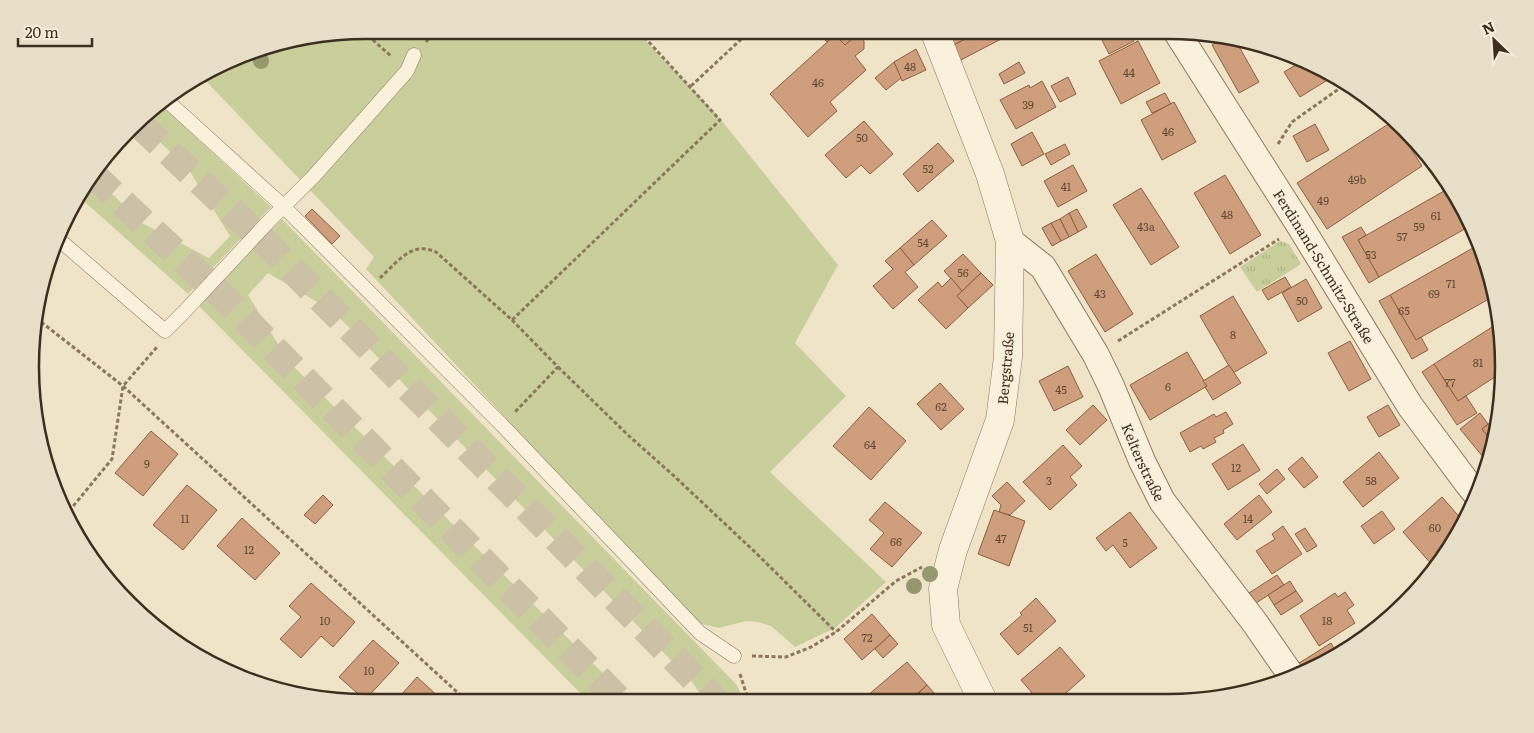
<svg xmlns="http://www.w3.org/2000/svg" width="1534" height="733" font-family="Literata,serif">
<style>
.green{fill:#c9cf9b}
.park{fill:url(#park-tufts)}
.building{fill:#cf9f7d;stroke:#8d5f41}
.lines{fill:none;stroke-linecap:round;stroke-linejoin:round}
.trunk-tunnel{stroke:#ccc0a6;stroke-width:28;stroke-dasharray:28 14;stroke-linecap:butt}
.service-casing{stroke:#8d765c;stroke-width:15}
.minor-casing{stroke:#8d765c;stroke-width:28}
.tertiary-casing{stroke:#8d765c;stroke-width:29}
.path{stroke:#8d765c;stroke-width:3;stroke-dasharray:4 2.5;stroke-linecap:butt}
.service{stroke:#faf1dc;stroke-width:14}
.minor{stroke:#faf1dc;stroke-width:26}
.tertiary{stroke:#faf1dc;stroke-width:28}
.service-bridge-casing{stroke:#8d765c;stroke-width:15;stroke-linecap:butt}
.service-bridge{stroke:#faf1dc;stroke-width:14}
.tree{fill:#96986f}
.labels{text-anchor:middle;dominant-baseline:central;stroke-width:5;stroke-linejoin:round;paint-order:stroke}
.number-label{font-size:11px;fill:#624a37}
.street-label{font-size:14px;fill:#3d2e20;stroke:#f7eed8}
.rim{fill:none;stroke:#3d2e20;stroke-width:2.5}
</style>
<defs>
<pattern id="park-tufts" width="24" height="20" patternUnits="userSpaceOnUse" patternTransform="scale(1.25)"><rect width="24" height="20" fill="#c9cf9b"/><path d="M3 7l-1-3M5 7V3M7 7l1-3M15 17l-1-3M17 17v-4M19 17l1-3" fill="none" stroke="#aeb285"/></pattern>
</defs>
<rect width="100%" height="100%" fill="#f0e4c8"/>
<g class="green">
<path d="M367 30H635L717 115 838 265 795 343 846 396 770 472 886 582 835 628 795 647 771 626 758 622 746 621 719 628 698 623 366 269 374 257 203 78 258 48Z"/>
<path d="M159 103 271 207 188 294 78 196 87 180 92 174 142 223 209 258 230 236 189 170 140 123Z"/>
<path d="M282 219 737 685 744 702H705L693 683 334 312 268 273 248 295 289 362 632 702H589L199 306Z"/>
</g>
<path class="park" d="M1280 241 1289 244 1301 264 1257 292 1240 267Z"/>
<g class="building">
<path d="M825 30H859L861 32 845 45 835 35 827 42 820 35Z"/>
<path d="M948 30H982L954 45Z"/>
<path d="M982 30H999L1003 38 957 62 950 47Z"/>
<path d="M1102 30H1128L1134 41 1109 54 1098 32Z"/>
<path d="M858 34 864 41V49L855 56 866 70 830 102 837 111 808 137 770 94 835 35 845 45Z"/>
<path d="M1228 36H1233L1259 82 1239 93 1212 45Z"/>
<path d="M1138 41 1160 83 1121 104 1099 61Z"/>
<path d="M916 49 926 70 902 81 894 62Z"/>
<path d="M1304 60 1334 76 1300 97 1284 72Z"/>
<path d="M894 62 901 78 886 90 875 78Z"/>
<path d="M1019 62 1025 73 1004 84 999 74Z"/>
<path d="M1068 77 1076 94 1060 102 1051 86Z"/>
<path d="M1042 81 1056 107 1016 129 1000 100 1029 85 1030 88Z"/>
<path d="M1165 93 1171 104 1152 113 1146 102Z"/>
<path d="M1174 102 1196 142 1162 160 1141 120Z"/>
<path d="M864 121 893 154 870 174 861 165 846 178 825 155Z"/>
<path d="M1393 121 1422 166 1327 229 1297 183Z"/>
<path d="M1315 124 1329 150 1307 162 1293 136Z"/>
<path d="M1032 132 1044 154 1022 166 1011 144Z"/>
<path d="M938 143 954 161 918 192 903 174Z"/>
<path d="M1065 144 1070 154 1051 165 1045 154Z"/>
<path d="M1073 165 1087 191 1058 207 1044 181Z"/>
<path d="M1225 175 1261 235 1230 254 1194 193Z"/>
<path d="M1451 187 1472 225 1379 277 1358 240Z"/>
<path d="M1141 188 1179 247 1151 265 1113 205Z"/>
<path d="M312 209 340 236 332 244 305 216Z"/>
<path d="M1077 209 1087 227 1078 232 1069 213Z"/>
<path d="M1069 213 1078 232 1069 237 1060 219Z"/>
<path d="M1060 219 1069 237 1061 241 1051 223Z"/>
<path d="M932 220 947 236 914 265 900 248Z"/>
<path d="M1051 223 1061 241 1052 246 1042 228Z"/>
<path d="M1361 227 1366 235 1358 240 1379 277 1369 283 1342 237Z"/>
<path d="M1480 244 1496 295 1416 340 1390 295Z"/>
<path d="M900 248 914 265 905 272 918 287 893 309 873 286 893 269 885 261Z"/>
<path d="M963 254 981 273 962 291 944 271Z"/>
<path d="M1096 254 1133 314 1105 332 1068 271Z"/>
<path d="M981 273 993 285 968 308 957 296Z"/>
<path d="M1285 277 1291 287 1268 300 1262 290Z"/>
<path d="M951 278 962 291 957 296 968 308 946 329 918 300 938 282 942 287Z"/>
<path d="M1306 279 1322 308 1298 322 1282 293Z"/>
<path d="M1390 295 1416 340 1421 337 1428 350 1412 359 1379 301Z"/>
<path d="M1233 296 1267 353 1233 373 1200 316Z"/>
<path d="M1500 322 1504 371 1458 401 1434 364Z"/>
<path d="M1350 341 1371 379 1349 391 1328 353Z"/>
<path d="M1187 352 1207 386 1150 420 1130 385Z"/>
<path d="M1434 364 1458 401 1466 396 1477 413 1457 425 1422 372Z"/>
<path d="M1229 365 1241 383 1213 400 1205 387 1207 386 1203 381Z"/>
<path d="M1068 366 1083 397 1054 411 1039 381Z"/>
<path d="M940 383 964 409 941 430 917 404Z"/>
<path d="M1093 405 1107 420 1080 445 1066 430Z"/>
<path d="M1388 405 1400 425 1379 437 1367 417Z"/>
<path d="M869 407 906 441 871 480 833 446Z"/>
<path d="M1226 412 1233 424 1223 430 1224 433 1214 438 1216 442 1203 449 1201 446 1190 452 1180 433 1214 414 1216 417Z"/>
<path d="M1480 413 1488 424 1482 429 1494 444 1488 463 1460 429Z"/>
<path d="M1499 416 1497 432 1494 444 1482 429Z"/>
<path d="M151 431 178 454 143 496 115 473Z"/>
<path d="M1243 444 1260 470 1228 490 1212 464Z"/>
<path d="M1063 445 1082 466 1070 477 1077 485 1050 510 1023 482Z"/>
<path d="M1379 452 1399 478 1363 507 1343 482Z"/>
<path d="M1302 457 1318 477 1304 488 1288 469Z"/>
<path d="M1277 469 1285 479 1267 494 1259 484Z"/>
<path d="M1007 482 1025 501 1010 515 999 512 1001 505 992 496Z"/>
<path d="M187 485 217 510 183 550 153 525Z"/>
<path d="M323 495 333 505 315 524 304 515Z"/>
<path d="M1259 495 1272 512 1237 540 1224 524Z"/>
<path d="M1442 497 1463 521 1441 560 1434 567 1403 532Z"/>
<path d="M885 502 922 533 892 567 870 549 884 533 869 520Z"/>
<path d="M994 510 1025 521 1009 566 978 554Z"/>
<path d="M1382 511 1395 529 1374 544 1361 526Z"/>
<path d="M1130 512 1157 548 1130 568 1113 545 1106 551 1096 538Z"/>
<path d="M242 518 280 553 255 580 217 546Z"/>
<path d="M1283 526 1302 554 1272 574 1256 551 1275 539 1272 534Z"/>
<path d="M1305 528 1317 546 1307 552 1295 534Z"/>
<path d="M1277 575 1284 585 1256 603 1249 593Z"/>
<path d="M1290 581 1296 591 1274 605 1268 595Z"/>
<path d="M311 583 355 622 333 647 321 636 301 658 280 639 301 617 289 606Z"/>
<path d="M1296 591 1303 601 1281 615 1274 605Z"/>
<path d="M1345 592 1354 605 1347 610 1355 623 1319 646 1300 616 1335 593 1338 597Z"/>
<path d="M125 594 153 620 151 623 129 605 123 596Z"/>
<path d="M1036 598 1056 621 1018 655 1000 634 1022 615 1020 613Z"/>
<path d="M872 614 890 635 862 660 844 639Z"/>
<path d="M890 635 898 644 883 658 875 649Z"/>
<path d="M373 640 399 663 365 700 339 677Z"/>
<path d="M1331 643 1337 654 1302 674 1296 665Z"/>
<path d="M1060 647 1085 676 1057 701H1039L1021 680Z"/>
<path d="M213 659 232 675 210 663Z"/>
<path d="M907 662 927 685 909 701H861Z"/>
<path d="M417 677 441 699 437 703H394Z"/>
<path d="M927 685 935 694 926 701H911Z"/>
</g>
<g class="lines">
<g class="trunk-tunnel">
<path d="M139 124 272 249 717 702"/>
<path d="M92 174 228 302 621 702"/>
</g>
<defs>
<g id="service">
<path d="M164 98 283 206 502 425 700 633 734 656"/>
<path d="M270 220 314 176 407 71 414 55"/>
<path d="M56 237 165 331 184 312"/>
</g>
<g id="minor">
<path id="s1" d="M1176 31 1300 226 1410 406 1468 484 1478 496"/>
<path id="s2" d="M1010 241 1043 267 1096 355 1111 386 1142 461 1162 501 1255 623 1293 678"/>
</g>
<path id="tertiary" d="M934 30 990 174 1010 241 1008 357 1000 420 953 550 943 589 946 625 983 701"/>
</defs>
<use href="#service" class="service-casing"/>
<use href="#minor" class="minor-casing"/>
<use href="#tertiary" class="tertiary-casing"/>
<g class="path">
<path d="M363 31 392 57"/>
<path d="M426 42 435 30"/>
<path d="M691 86 751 30"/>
<path d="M1278 144 1292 122 1347 83"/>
<path d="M380 278C391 268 405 250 420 249 425 248 431 250 436 252L512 320 720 120 638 30"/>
<path d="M36 318 123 386 469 703"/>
<path d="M512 320 558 367 514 413"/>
<path d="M1118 341 1279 239"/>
<path d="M558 367 629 436 673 475 755 552 836 632"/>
<path d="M65 516 112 459 123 386 157 347"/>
<path d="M752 656 786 657 811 647 836 632 896 581 922 567"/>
<path d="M740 674 749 702"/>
</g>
<use href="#service" class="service"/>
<use href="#minor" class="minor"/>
<use href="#tertiary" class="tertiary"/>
<defs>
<path id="service-bridge" d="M184 312 270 220"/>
</defs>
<use href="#service-bridge" class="service-bridge-casing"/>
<use href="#service-bridge" class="service-bridge"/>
</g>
<g class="tree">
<circle cx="261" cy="61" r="8"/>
<circle cx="930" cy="574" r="8"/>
<circle cx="914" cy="586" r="8"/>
</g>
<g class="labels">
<g class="number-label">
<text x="910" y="66">48</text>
<text x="1129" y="72">44</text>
<text x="818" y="82">46</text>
<text x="1028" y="104">39</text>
<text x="1168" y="131">46</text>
<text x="862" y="137">50</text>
<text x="928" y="168">52</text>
<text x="1357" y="179">49b</text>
<text x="1066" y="186">41</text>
<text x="1323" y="200">49</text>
<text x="1227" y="214">48</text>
<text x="1436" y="215">61</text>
<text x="1146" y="226">43a</text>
<text x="1419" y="226">59</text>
<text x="1402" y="236">57</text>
<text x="923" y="242">54</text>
<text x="1371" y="254">53</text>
<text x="963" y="272">56</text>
<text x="1451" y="283">71</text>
<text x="1100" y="293">43</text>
<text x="1434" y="293">69</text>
<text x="1302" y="300">50</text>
<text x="1404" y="310">65</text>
<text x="1233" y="334">8</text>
<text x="1478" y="362">81</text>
<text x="1450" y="382">77</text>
<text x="1168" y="386">6</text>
<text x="1061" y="389">45</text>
<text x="941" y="406">62</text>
<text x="870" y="444">64</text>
<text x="147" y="463">9</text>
<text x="1236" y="467">12</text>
<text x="1049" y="480">3</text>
<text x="1371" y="480">58</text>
<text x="185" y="518">11</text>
<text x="1248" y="518">14</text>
<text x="1435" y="527">60</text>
<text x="1001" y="538">47</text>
<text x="896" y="541">66</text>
<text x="1125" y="542">5</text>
<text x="249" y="549">12</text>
<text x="325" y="620">10</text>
<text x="1327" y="620">18</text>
<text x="1028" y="627">51</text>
<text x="867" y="637">72</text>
<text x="369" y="670">10</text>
</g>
<g class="street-label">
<text stroke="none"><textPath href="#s1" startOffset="278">Ferdinand-Schmitz-Straße</textPath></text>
<text transform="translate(1005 368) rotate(-85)">Bergstraße</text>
<text stroke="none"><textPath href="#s2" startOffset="262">Kelterstraße</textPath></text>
</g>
</g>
<path d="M0 0H1534V733H0ZM366 39H1168A327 327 0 0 1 1495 366V367A327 327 0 0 1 1168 694H366A327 327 0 0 1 39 367V366A327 327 0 0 1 366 39Z" fill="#e8dfc9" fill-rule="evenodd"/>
<path class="rim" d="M366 39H1168A327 327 0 0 1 1495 366V367A327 327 0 0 1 1168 694H366A327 327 0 0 1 39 367V366A327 327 0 0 1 366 39Z"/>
<g transform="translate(1494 40) rotate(335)" stroke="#f7eed8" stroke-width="4" paint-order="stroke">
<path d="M0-4L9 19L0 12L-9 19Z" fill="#3d2e20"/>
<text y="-8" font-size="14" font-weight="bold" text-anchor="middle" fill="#3d2e20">N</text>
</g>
<path d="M18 38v8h74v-8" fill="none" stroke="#3d2e20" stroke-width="2.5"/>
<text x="25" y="38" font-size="15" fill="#3d2e20" stroke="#f7eed8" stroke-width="4" paint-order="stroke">20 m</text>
</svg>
